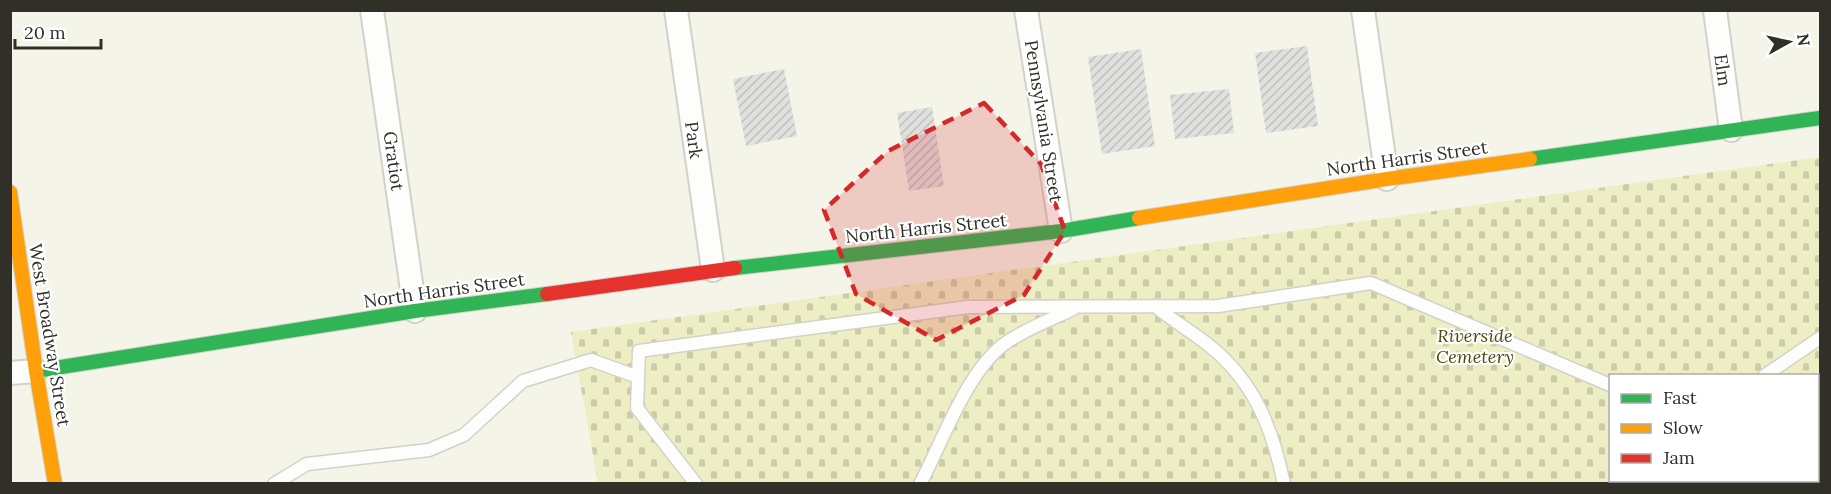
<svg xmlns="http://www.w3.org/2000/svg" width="1831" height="494" font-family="Lora,serif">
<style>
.cemetery{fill:url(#cemetery-stones);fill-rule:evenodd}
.building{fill:url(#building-hatch)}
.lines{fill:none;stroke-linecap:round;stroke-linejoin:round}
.lane-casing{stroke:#d2d2ca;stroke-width:15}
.street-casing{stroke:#d2d2ca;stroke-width:26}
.fast-casing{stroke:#d2d2ca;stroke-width:16}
.slow-casing{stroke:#d2d2ca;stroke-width:16}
.jam-casing{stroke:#d2d2ca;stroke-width:16}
.lane{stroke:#fdfdfc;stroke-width:12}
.street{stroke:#fdfdfc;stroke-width:22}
.fast{stroke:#30b455;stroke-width:14}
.slow{stroke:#ff9f0a;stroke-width:14}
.jam{stroke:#e5322d;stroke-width:14}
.marked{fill:#d62828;fill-opacity:0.2;stroke:#d62828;stroke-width:4.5;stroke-dasharray:12 8;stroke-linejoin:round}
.labels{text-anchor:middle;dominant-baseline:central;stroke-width:4.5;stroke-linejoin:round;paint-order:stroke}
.street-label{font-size:18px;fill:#303028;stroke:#fff}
.park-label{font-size:18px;font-style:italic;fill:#4d4c0c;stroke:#fff}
</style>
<defs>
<pattern id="cemetery-stones" width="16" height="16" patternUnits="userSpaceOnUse" patternTransform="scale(1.5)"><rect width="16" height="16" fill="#eeeec4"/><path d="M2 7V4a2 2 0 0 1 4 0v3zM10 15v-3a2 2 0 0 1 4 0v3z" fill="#cccca8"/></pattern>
<pattern id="building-hatch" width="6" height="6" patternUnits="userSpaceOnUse" patternTransform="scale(1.5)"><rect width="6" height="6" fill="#e0e0df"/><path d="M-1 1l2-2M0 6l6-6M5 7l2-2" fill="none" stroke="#c0c0bf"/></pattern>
</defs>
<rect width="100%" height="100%" fill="#f4f4e9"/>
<path class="cemetery" d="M1820 157V483H598L571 332ZM1610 376H1818V480H1610Z"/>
<g class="building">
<path d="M1307 46 1318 126 1266 133 1255 53Z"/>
<path d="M1141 49 1155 146 1102 154 1088 57Z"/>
<path d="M784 69 797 136 746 146 733 79Z"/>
<path d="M1229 89 1234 133 1175 139 1170 95Z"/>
<path d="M932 107 944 186 909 191 897 113Z"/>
</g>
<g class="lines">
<defs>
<g id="lane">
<path d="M1155 306C1173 321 1194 333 1211 347 1255 383 1273 430 1284 484"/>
<path d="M1764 376 1820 338"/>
<path d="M1818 469 1820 470"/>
<path d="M274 484 307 464 429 450 464 435 523 381 591 360 638 377"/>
<path d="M696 484 637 408 639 351 968 307 1218 306 1371 283 1610 385"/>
<path d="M920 484C942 443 968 368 1007 342 1026 329 1052 319 1073 309"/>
<path d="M1673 484 1674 480"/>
</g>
<g id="street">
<path d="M372 10 415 311"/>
<path d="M676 10 713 270"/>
<path d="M1026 10 1061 231"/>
<path d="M1363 10 1387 179"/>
<path d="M1715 10 1731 130"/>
<path d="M10 373 36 371"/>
</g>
<g id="fast">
<path d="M1530 159 1820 118"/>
<path d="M735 268 1061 231 1139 218"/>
<path d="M36 371 415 311 547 294"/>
</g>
<g id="slow">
<path d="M10 192 36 371 55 484"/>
<path d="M1139 218 1387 179 1530 159"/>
</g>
<path id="jam" d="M547 294 735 268"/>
</defs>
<use href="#lane" class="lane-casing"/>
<use href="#street" class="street-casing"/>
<use href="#fast" class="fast-casing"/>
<use href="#slow" class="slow-casing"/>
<use href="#jam" class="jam-casing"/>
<use href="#lane" class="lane"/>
<use href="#street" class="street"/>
<use href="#fast" class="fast"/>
<use href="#slow" class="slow"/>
<use href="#jam" class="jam"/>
</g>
<path class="marked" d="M984 103 1041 164 1065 231 1024 295 936 340 856 294 824 210 888 151Z"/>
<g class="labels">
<g class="street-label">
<text transform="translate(1723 70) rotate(82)">Elm</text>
<text transform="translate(1044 121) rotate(81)">Pennsylvania Street</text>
<text transform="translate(694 140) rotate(82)">Park</text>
<text transform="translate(1407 158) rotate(-8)">North Harris Street</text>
<text transform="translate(394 161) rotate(82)">Gratiot</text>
<text transform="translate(926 228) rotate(-6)">North Harris Street</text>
<text transform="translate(444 290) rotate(-8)">North Harris Street</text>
<text transform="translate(50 335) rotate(81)">West Broadway Street</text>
</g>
<g class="park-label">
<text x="1475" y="335">Riverside<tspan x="1475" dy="21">Cemetery</tspan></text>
</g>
</g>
<rect width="1831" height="494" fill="none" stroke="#303028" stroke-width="24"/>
<rect x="1609" y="374" width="210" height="108" fill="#ffffff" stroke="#acaca9" stroke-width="1.5"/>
<rect x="1621" y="394" width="30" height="9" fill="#30b455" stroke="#acaca9" stroke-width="1.5"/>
<text x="1663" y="404" font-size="18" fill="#303028">Fast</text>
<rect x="1621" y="424" width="30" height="9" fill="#ff9f0a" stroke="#acaca9" stroke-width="1.5"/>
<text x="1663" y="434" font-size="18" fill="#303028">Slow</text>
<rect x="1621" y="454" width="30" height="9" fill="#e5322d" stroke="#acaca9" stroke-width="1.5"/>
<text x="1663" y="464" font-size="18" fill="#303028">Jam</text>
<g transform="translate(1789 42) rotate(82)" stroke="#ffffff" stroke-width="4.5" paint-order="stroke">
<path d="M0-4.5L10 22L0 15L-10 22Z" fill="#303028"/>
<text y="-9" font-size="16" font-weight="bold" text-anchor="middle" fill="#303028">N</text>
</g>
<path d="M15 39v9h86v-9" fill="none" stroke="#303028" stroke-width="3"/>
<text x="24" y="39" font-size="18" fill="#303028" stroke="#ffffff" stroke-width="4.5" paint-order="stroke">20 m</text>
</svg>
